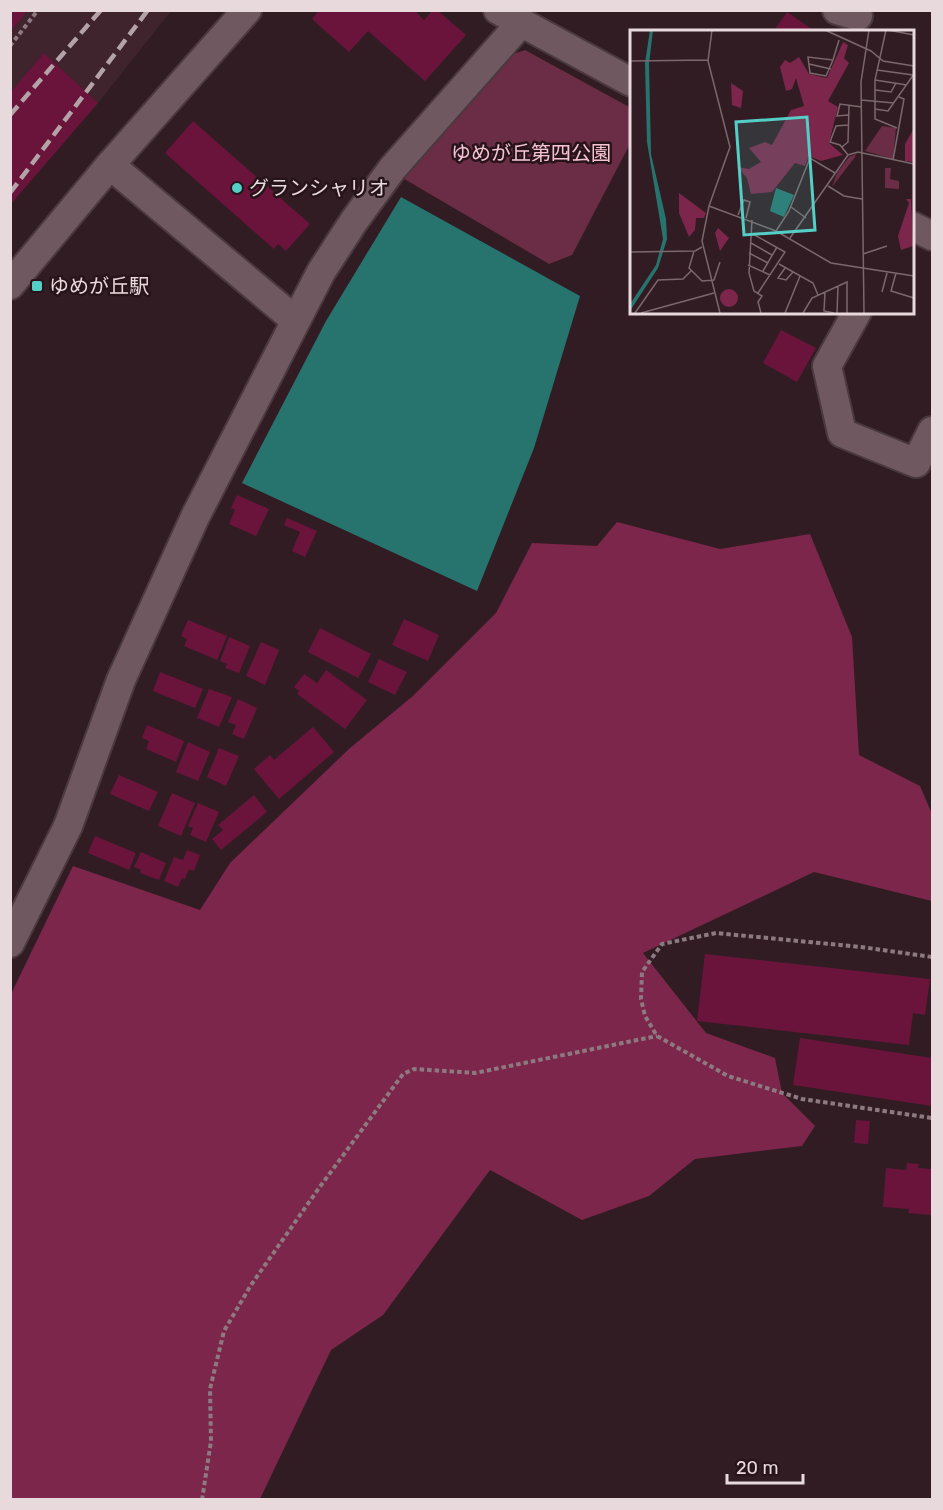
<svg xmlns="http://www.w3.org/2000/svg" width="943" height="1510" font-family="Rubik,'Noto Sans JP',sans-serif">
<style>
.built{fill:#3f232d}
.green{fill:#6a2d45}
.forest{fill:#7c264b}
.water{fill:#27746f}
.building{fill:#6a143c}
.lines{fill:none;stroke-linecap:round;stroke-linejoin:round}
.minor-casing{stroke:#4a393f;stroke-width:32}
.path{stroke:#8c7a80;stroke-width:4;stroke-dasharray:4.5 3;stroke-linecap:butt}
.minor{stroke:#705860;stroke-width:28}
.rail{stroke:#b3a2a7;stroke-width:4.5;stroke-dasharray:12 6;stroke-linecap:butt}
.poi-dot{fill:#55cec5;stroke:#27131a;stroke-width:2}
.labels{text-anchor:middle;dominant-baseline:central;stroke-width:5;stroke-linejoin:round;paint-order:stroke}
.park-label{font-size:20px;fill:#f5c2d2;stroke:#27131a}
.poi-label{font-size:20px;fill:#e8d9dd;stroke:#27131a;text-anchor:start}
.inset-road{fill:none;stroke:#7a686d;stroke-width:1.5}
.view{fill:#55cec5;fill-opacity:0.15;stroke:#55cec5;stroke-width:3}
.inset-edge{fill:none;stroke:#e8d9dd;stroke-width:3}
</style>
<rect width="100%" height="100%" fill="#311c23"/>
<path class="built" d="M11 11H171L98 103 44 53 11 93Z"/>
<path class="green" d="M525 50 631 108V142L572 255 549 264 401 177 504 57Z"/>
<path class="forest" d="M617 522 720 549 810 534 852 637 859 755 920 786 932 814V901L814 872 643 953 706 1033 775 1058 782 1093 815 1126 802 1146 695 1159 649 1196 582 1220 490 1170 383 1315 331 1350 260 1499H11V994L73 866 200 910 230 863 350 748 413 696 496 613 532 543 597 546Z"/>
<path class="water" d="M401 197 580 296 534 448 477 591 242 483 326 321Z"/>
<g class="building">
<path d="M10 10H28L10 32Z"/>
<path d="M319 10H414L424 20 433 10H437L466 35 425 81 368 31 349 52 312 19Z"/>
<path d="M787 12 816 32H773Z"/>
<path d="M44 53 98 103 10 205V93Z"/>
<path d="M193 121 310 224 286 251 278 244 274 249 165 153Z"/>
<path d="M781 330 816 348 797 382 763 363Z"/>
<path d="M237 495 269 509 256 536 229 524 235 510 231 508Z"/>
<path d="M287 518 317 531 305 557 292 551 300 532 284 525Z"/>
<path d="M404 619 439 635 428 661 392 645Z"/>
<path d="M188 620 227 636 217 660 184 646 187 639 181 636Z"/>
<path d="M320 628 371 654 358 678 308 652Z"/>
<path d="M229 637 250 646 239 673 225 668 227 664 220 661Z"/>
<path d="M261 642 279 650 265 685 246 676Z"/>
<path d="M379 659 407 672 395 695 368 682Z"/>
<path d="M326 670 367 700 345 729 297 694 299 691 294 687 304 674 317 683Z"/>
<path d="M160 672 203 689 195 708 153 691Z"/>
<path d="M209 689 232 697 219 727 197 718Z"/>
<path d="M238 699 257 708 244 739 232 734 236 725 228 722Z"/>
<path d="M147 725 184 741 176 762 146 749 149 741 142 738Z"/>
<path d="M313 727 334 752 279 799 254 769 270 755 274 760Z"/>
<path d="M188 742 210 752 198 781 176 772Z"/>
<path d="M219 748 239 756 226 786 207 777Z"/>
<path d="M119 775 158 792 149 811 110 794Z"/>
<path d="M172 793 195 803 181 836 158 826Z"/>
<path d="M254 795 267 812 221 850 212 839 223 830 218 825Z"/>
<path d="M198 803 219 812 206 842 190 835 193 828 188 826Z"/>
<path d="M95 836 136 853 129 870 88 853Z"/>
<path d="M187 850 200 855 194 871 189 869 185 879 182 878 178 887 164 881 174 857 183 860Z"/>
<path d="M141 852 166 863 159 880 140 873 141 870 134 867Z"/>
<path d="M705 954 930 979 925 1015 913 1013 909 1045 697 1021Z"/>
<path d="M800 1038 932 1058V1106L793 1085Z"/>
<path d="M856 1120 870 1121 868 1144 854 1143Z"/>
<path d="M907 1163 919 1164 918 1168 932 1169V1215L908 1213 909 1209 883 1207 886 1168 906 1170Z"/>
</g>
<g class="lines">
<defs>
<g id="minor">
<path d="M498 10 631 82"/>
<path d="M837 10 858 16"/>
<path d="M110 165 295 320"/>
<path d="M912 226 932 236"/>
<path d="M10 285 110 165 247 10"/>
<path d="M857 312 827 366 842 433 916 463 932 431"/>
<path d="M10 943 68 826 121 680 195 517 321 272 354 221 392 169 520 24"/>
</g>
</defs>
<use href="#minor" class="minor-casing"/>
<g class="path">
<path d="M10 46 38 10"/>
<path d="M932 957 861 947 716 933 662 944 642 972 641 999 645 1016 657 1036 728 1076 802 1099 932 1118"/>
<path d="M202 1500 211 1441 210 1389 224 1331 251 1285 319 1188 403 1074 414 1069 475 1073 657 1036"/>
</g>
<use href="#minor" class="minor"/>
<g class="rail">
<path d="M10 115 101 10"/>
<path d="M10 193 148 10"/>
</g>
</g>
<g class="poi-dot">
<circle cx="237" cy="188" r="6"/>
<rect x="31" y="280" width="12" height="12" rx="3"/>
</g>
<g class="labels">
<g class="park-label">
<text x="531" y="153">ゆめが丘第四公園</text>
</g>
<g class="poi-label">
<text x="249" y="188">グランシャリオ</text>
<text x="49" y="286">ゆめが丘駅</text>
</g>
</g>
<g transform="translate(630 30)">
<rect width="284" height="284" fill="#311c23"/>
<path d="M252 96 266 98 263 129 235 121ZM226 124 225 127 202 157 207 143 219 127ZM255 138H261L260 149 269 151V159L255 158Z" fill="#6a2d45"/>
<path d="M213 12 218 15 214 28 219 33 198 71 208 77 199 113 213 125 191 131 179 126 175 136 165 133 142 162 121 164 117 148 107 137 119 139 131 132 119 118 135 112 142 115 161 80 174 76 166 48 162 59 156 61 150 37 155 30 160 33 169 27 179 44 197 48ZM101 53 113 61 111 78 102 75ZM283 100V132L275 131V114ZM49 163 76 183 74 188H66L65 200 59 207 49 183ZM281 165 283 216 271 220 268 206 279 173 276 169H281ZM88 198 99 208 90 221 85 203ZM90 268a9 9 0 1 1 18 0a9 9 0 1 1-18 0Z" fill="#7c264b"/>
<path d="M20 0H23L19 34 21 124 36 189 37 209 28 238 0 281V274L26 235 33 209 17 112 15 33ZM146 158 164 165 154 187 140 181Z" fill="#27746f"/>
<path class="inset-road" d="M82 0 78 31 100 117 79 176 72 211 90 283M195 0 241 21 253 31 284 36M256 0 245 50V89L267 98M258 0 284 5M203 30 196 46 180 43 178 27 203 30 209 10M0 31 78 30M179 34 201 39M247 40 283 45M245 50 277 55M245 60 261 62 266 53M231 70 264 73M245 79 258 81 284 44M218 85 207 86 210 74 232 77M218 95 206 96 200 112 210 115 218 125M212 117 218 112 219 76M263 130 274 69 269 67M198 156 214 166 232 169M79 176 146 201 201 233 284 246M161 177 176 188M108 185 114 170 120 172 116 188M122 190 119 243 124 261 132 266 128 272 131 283M146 201 159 181 180 128 205 143M121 203 155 222 128 263M160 208 218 125 228 122 284 134M121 213 142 225M64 221 59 238 72 251 84 250 90 232M0 222 65 221 72 217M119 223 138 233M233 224 257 216M149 234 183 253 188 265M118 235 140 245M155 238 148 248 156 250 163 242M133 241 147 217M266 243 261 261 284 268M195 262 194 281 204 283M252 262 257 243M5 283 28 250 53 249 61 241M11 283 84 263M155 283 170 246M173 283 182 268 217 252V283M207 283 208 256M234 283 231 52 239 0"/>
<path class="view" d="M177 87 185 200 114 205 106 92Z"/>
<rect width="284" height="284" class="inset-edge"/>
</g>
<rect width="943" height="1510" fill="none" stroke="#e8d9dd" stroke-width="24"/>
<path d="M727 1474v9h76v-9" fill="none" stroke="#e8d9dd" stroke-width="3"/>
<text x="736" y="1474" font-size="18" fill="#e8d9dd" stroke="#27131a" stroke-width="4.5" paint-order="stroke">20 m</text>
</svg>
